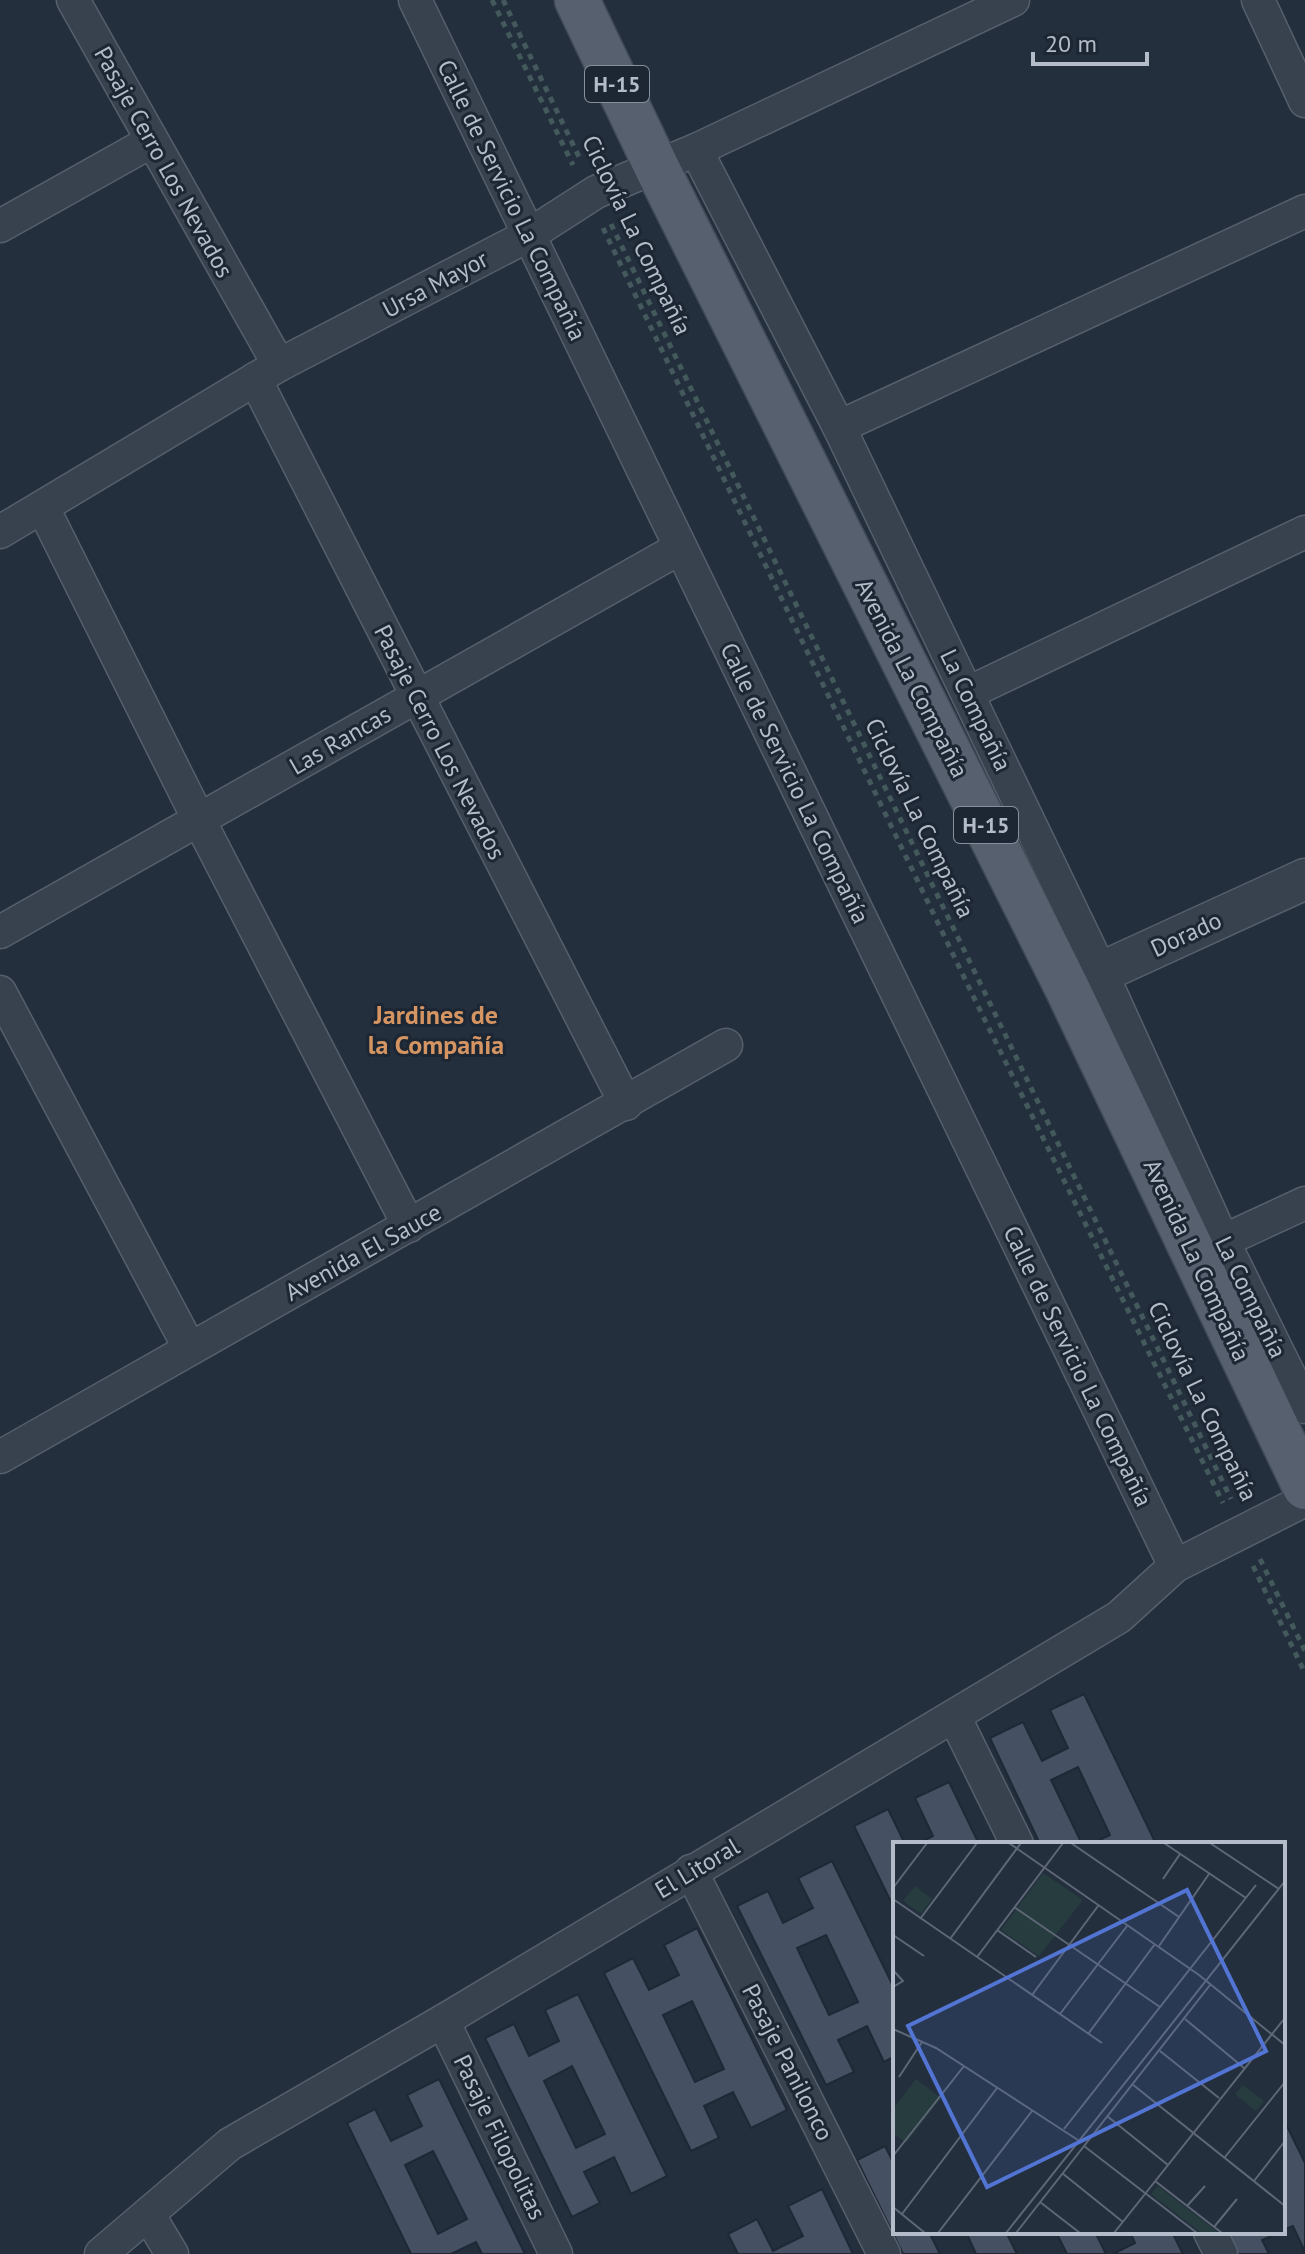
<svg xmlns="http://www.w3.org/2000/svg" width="1305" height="2254" font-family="'PT Sans',sans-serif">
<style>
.building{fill:#455162;stroke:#1f2835;stroke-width:2;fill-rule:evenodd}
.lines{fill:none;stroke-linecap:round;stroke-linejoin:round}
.minor-casing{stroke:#565f6c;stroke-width:35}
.tertiary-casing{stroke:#565f6c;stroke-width:43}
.primary-casing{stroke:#414a57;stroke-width:47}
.path{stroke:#44595c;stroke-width:5;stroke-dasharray:6 6;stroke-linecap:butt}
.minor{stroke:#38414e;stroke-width:32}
.tertiary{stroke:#38414e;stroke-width:40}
.primary{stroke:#56606e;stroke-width:44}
.labels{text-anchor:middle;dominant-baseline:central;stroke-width:6;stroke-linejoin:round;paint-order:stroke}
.shield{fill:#1d2633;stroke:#878f9c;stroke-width:2}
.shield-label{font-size:22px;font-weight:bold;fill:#b4bcc9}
.street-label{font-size:24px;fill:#b4bcc9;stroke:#1d2633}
.neighbourhood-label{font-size:26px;font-weight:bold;fill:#d59563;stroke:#1d2633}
.inset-road{fill:none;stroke:#5e6776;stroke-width:2}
.view{fill:#5274d3;fill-opacity:0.15;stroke:#5274d3;stroke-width:4}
.inset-edge{fill:none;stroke:#b4bcc9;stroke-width:4}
</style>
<rect width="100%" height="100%" fill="#242f3e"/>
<g class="building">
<path d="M1084 1694 1156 1844H1091L1110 1835 1078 1767 1051 1780 1082 1844H1040L990 1738 1023 1722 1042 1761 1068 1748 1050 1710Z"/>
<path d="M949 1782 979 1844H917L933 1836 915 1798Z"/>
<path d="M888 1809 905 1844H895V1910L854 1826Z"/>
<path d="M832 1861 895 1990V2056L884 2062 867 2026 838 2040 854 2072 826 2085 737 1906 768 1891 783 1923 813 1908 798 1878ZM826 1935 858 2002 829 2015 797 1948Z"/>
<path d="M697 1928 787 2110 751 2128 733 2092 704 2106 719 2138 691 2151 604 1973 633 1958 649 1990 679 1975 664 1945ZM692 2001 724 2069 695 2082 663 2015Z"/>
<path d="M578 1994 667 2176 631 2194 614 2157 584 2172 600 2203 572 2217 485 2038 514 2024 529 2056 559 2041 545 2010ZM572 2066 605 2134 576 2148 544 2081Z"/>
<path d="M439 2079 525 2254H482L476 2242 451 2254H411L347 2123 375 2109 391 2141 422 2126 407 2095ZM433 2151 467 2219 438 2234 405 2165Z"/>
<path d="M1283 2118 1305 2163V2252L1293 2226 1283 2230Z"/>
<path d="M885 2146 895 2166V2232H929L940 2254H903L857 2160Z"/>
<path d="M822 2189 853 2254H738L728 2234 757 2219 773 2251 803 2236 788 2206Z"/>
<path d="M966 2232H1006L1017 2254H976Z"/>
<path d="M1056 2232H1095L1106 2254H1067Z"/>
<path d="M1130 2232H1172L1183 2254H1113L1135 2243Z"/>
<path d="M1225 2232H1280L1262 2240 1269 2254H1236Z"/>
</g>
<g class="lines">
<defs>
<g id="minor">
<path d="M73 0 279 365"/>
<path d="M415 0 1175 1566"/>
<path d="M1258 0 1305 101"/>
<path d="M696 150 839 427 1102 974 1223 1241 1305 1407"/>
<path d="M0 226 152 141"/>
<path d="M255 379 626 1104"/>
<path d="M839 427 1305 211"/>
<path d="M43 508 199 820 409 1226"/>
<path d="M0 532 279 365 529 235 596 192 696 150 1013 0"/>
<path d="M968 693 1305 532"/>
<path d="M0 932 680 548"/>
<path d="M0 992 190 1349"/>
<path d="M1223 1241 1305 1203"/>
<path d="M0 1457 726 1045"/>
<path d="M954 1716 1017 1844"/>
<path d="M691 1871 884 2254"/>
<path d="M443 2021 556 2254"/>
<path d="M148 2214 172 2254"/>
<path d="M1210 2232 1221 2254"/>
<path d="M101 2254 230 2144 443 2021 1119 1617 1175 1566 1305 1500"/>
</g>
<path id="tertiary" d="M1067 988 1305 879"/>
<path id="primary" d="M577 0 657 168 1067 988 1305 1487"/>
</defs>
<use href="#minor" class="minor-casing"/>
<use href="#tertiary" class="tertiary-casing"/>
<use href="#primary" class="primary-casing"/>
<g class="path">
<path d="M492 0 573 165"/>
<path d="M503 0 581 161"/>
<path d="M611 224 1231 1499"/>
<path d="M603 228 976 1002 1223 1503"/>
<path d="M1260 1559 1305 1651"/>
<path d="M1253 1566 1305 1673"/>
</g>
<use href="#minor" class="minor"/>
<use href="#tertiary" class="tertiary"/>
<use href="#primary" class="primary"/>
</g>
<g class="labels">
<g class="shield">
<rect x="585" y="66" width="64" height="36" rx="6"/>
<rect x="954" y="807" width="64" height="36" rx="6"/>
</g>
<g class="shield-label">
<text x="617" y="84">H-15</text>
<text x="986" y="825">H-15</text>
</g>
<g class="street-label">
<text transform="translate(164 162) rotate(61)">Pasaje Cerro Los Nevados</text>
<text transform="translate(512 200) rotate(64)">Calle de Servicio La Compañía</text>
<text transform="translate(637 235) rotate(64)">Ciclovía La Compañía</text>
<text transform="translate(435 284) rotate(-28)">Ursa Mayor</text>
<text transform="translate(912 678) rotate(63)">Avenida La Compañía</text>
<text transform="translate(976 710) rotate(64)">La Compañía</text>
<text transform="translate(340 740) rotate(-30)">Las Rancas</text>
<text transform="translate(440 742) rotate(63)">Pasaje Cerro Los Nevados</text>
<text transform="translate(795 783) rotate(64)">Calle de Servicio La Compañía</text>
<text transform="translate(920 818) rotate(64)">Ciclovía La Compañía</text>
<text transform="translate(1186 934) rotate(-25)">Dorado</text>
<text transform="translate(363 1252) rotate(-29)">Avenida El Sauce</text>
<text transform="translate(1197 1260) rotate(65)">Avenida La Compañía</text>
<text transform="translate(1251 1297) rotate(64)">La Compañía</text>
<text transform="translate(1078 1366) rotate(64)">Calle de Servicio La Compañía</text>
<text transform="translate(1203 1401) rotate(64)">Ciclovía La Compañía</text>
<text transform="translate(697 1868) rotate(-31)">El Litoral</text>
<text transform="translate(788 2062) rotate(63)">Pasaje Panilonco</text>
<text transform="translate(500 2137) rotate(64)">Pasaje Filopolitas</text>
</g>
<g class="neighbourhood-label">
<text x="436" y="1014">Jardines de<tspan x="436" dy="30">la Compañía</tspan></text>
</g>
</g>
<g transform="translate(893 1842)">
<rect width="392" height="392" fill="#242f3e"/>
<path d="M150 31 190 58 146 114 108 88ZM22 44 39 57 28 72 10 59ZM23 237 48 256 13 301 0 291V267ZM350 243 371 259 363 269 342 252ZM265 344 326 391H308L258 352Z" fill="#263c3f"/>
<path class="inset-road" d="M116 1 306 133 392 203M178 1 286 75M271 1 353 56M317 1 386 47M270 37 287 12M0 46 34 1M0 57 209 201M121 65 267 165M27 77 84 1M104 88 143 115M0 93 31 114M57 97 128 1M266 104 316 32M84 115 170 1M0 128 10 139 0 145M139 153 205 64M167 172 234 84M292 177 351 226M0 187 43 206 188 300M195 192 262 102M267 209 326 256M6 235 29 200M239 242 392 364M214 274 275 323M171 287 363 43M191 304 304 391M0 314 71 224M332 315 392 240M169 331 230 380M262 339 329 391M361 339 392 299M147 360 187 391M294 364 312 344M0 365 32 391M9 372 104 246M321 385 344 357M45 391 139 269M113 391 392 39M123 391 317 143M221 391 391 177"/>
<path class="view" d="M294 48 373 209 94 345 15 184Z"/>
<rect width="392" height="392" class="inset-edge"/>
</g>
<path d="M1033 52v12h114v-12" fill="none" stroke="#b4bcc9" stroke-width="4"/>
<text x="1045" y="52" font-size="24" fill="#b4bcc9" stroke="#1d2633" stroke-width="6" paint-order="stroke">20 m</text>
</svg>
